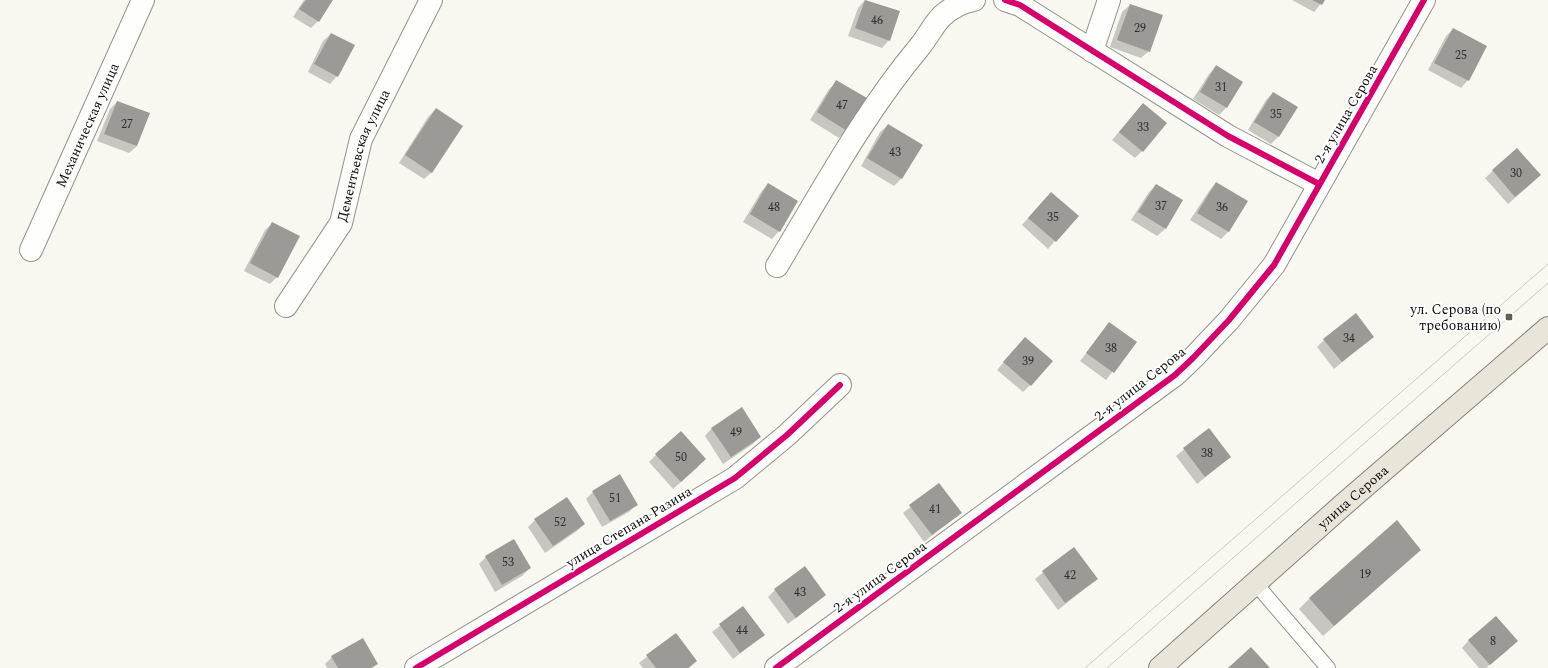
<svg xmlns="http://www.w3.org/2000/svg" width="1548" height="668" font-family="Spectral,serif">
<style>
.shadow{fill:#0003}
.building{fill:#9c9a96}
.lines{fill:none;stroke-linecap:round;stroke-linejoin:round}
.lane-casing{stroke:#92928e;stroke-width:16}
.street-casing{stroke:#92928e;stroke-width:24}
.primary-casing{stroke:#7f7f7b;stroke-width:24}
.lane{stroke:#fefefd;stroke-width:14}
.street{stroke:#fefefd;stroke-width:22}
.primary{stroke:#e9e6d9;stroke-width:22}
.tram{stroke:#d4c6c5;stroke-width:1}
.cycleway-casing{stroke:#fff;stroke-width:8}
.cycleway{stroke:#d6006c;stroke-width:6}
.poi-dot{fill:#5e5e5b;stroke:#fff;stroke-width:1.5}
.labels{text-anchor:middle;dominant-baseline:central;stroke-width:4;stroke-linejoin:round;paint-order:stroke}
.number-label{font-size:12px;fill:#2f2f2e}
.street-label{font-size:14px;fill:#0b0b0b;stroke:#fff}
.poi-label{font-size:14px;fill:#0b0b0b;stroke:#fff;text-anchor:end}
</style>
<rect width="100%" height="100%" fill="#f9f8f0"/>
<g class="shadow">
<path d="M304 0H332L318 21 311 28 293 17Z"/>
<path d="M865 0 889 40 882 48 848 36 858 8Z"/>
<path d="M1292 0H1324L1314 12Z"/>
<path d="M1130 5 1149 51 1141 58 1110 47 1122 12Z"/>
<path d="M1453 29 1468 80 1461 88 1428 70 1446 36Z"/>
<path d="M331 34 337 76 330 84 308 72 323 41Z"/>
<path d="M1216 67 1242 82 1226 108 1219 115 1193 99 1209 74Z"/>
<path d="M837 82 847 130 839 138 810 120 829 89Z"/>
<path d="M1273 93 1278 137 1271 144 1248 130 1266 100Z"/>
<path d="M117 102 137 146 129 153 97 141 110 109Z"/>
<path d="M1143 104 1142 151 1135 158 1112 140Z"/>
<path d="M436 109 432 172 424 179 399 163 428 117Z"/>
<path d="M888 125 901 179 894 186 861 166 880 132Z"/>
<path d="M1517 149 1532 183 1508 204 1485 178Z"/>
<path d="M1216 183 1246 202 1228 232 1221 239 1190 220 1209 191Z"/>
<path d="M768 184 797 201 779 231 772 239 743 222 761 192Z"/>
<path d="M1156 185 1182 201 1165 229 1157 236 1131 220 1149 192Z"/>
<path d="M1044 200 1077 216 1048 249 1022 225Z"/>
<path d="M273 223 277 277 270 284 244 271 265 230Z"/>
<path d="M1109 324 1135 343 1106 380 1080 361Z"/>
<path d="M1373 336 1334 369 1317 347 1324 340Z"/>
<path d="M1018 346 1030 385 1023 392 997 370Z"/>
<path d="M712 428 760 437 753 444 723 464 705 436Z"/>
<path d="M1209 429 1230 457 1197 484 1176 456Z"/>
<path d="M656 455 698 467 673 489 649 462Z"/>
<path d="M939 484 961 512 924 542 903 513Z"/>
<path d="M593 492 636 505 629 512 602 527 586 499Z"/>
<path d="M535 520 584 524 577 531 545 553 528 527Z"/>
<path d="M1074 548 1097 579 1058 610 1035 579Z"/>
<path d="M486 557 530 568 522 576 495 592 479 564Z"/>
<path d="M1409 560 1323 636 1299 609 1310 598Z"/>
<path d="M775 590 825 595 788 624 768 597Z"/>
<path d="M743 608 764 635 733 659 712 632Z"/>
<path d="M676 634 696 661 689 668H643L639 663Z"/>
<path d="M1469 640 1509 649 1486 668H1479L1462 648Z"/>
<path d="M332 657 376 664 372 668H327L325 664Z"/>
</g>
<g class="building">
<path d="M306 0H333L319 22 299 9Z"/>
<path d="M865 0 900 11 890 41 855 28Z"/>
<path d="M1312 0H1325L1322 5Z"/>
<path d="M1130 4 1163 15 1150 52 1117 40Z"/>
<path d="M1453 28 1487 46 1469 81 1434 63Z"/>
<path d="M331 33 355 45 338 77 314 64Z"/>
<path d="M1216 65 1243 82 1227 108 1200 92Z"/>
<path d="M836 80 867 98 847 131 817 112Z"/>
<path d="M1273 92 1298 107 1279 137 1254 122Z"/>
<path d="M117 101 150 113 137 146 104 134Z"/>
<path d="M1143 103 1167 123 1143 152 1119 132Z"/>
<path d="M436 108 463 126 432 173 405 155Z"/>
<path d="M888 124 923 145 902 179 867 158Z"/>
<path d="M1517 148 1541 175 1515 197 1492 170Z"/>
<path d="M1216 182 1248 201 1229 232 1197 213Z"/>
<path d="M768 183 798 201 780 232 750 214Z"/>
<path d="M1156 184 1183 200 1166 229 1138 212Z"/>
<path d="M1051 192 1079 216 1056 242 1028 218Z"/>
<path d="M272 222 300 236 278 278 250 263Z"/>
<path d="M1356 313 1374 337 1342 362 1323 339Z"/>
<path d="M1109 322 1137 342 1114 373 1086 353Z"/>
<path d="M1025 337 1053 361 1031 386 1003 362Z"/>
<path d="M742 407 761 437 731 457 711 428Z"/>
<path d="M1209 428 1231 457 1205 477 1183 448Z"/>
<path d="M681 431 706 459 681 482 655 454Z"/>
<path d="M620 474 638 505 610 521 592 491Z"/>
<path d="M939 483 962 513 932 535 909 505Z"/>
<path d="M567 497 585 524 553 546 534 519Z"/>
<path d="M1397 520 1421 550 1334 626 1309 598Z"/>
<path d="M514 539 531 568 502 585 485 556Z"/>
<path d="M1074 547 1098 579 1065 603 1042 571Z"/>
<path d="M805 566 826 595 796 618 774 589Z"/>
<path d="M743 606 765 635 740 653 719 624Z"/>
<path d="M1496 616 1518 641 1490 665 1468 640Z"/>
<path d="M676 633 697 661 688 668H656L646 655Z"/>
<path d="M363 638 378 664 371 668H338L331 656Z"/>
<path d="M1251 647 1270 668H1228Z"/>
</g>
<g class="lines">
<defs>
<path id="lane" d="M1255 583 1328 668"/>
<g id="street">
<path d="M1005 0 1020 5 1042 19 1228 136 1319 184"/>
<path d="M1092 51 1109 0"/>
<path id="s1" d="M31 250 143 0"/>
<path d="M777 266C822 191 864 113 921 45 928 36 934 24 942 16 951 8 963 2 974 0"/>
<path id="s2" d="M286 306 341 223 361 139 431 0"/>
<path d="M416 668 735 478 787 435 840 385"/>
<path d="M776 668 1175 375 1193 358 1229 320 1274 265 1424 0"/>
</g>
<g id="primary">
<path id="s3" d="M1160 668 1343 505 1548 328"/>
</g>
</defs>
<use href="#lane" class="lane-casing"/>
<use href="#street" class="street-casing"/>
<use href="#primary" class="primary-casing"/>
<use href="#lane" class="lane"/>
<use href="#street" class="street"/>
<use href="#primary" class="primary"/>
<g class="tram">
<path d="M1085 668 1548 264"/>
<path d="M1107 668 1548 283"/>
</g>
<defs>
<g id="cycleway">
<path d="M1005 0 1020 5 1042 19 1228 136 1319 184"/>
<path d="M416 668 735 478 787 435 840 385"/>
<path d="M776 668 1175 375 1193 358 1229 320 1274 265 1424 0"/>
</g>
</defs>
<use href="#cycleway" class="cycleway-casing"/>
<use href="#cycleway" class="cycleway"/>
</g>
<rect class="poi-dot" x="1505" y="313" width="8" height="8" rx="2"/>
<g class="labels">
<g class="number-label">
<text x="877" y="20">46</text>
<text x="1140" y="28">29</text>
<text x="1461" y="55">25</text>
<text x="1221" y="87">31</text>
<text x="842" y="105">47</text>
<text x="1276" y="114">35</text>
<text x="127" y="124">27</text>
<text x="1143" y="127">33</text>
<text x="895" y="152">43</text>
<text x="1516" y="173">30</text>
<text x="1161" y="206">37</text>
<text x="774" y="207">48</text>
<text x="1222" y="207">36</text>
<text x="1053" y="217">35</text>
<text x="1349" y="338">34</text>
<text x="1111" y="348">38</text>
<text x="1028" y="361">39</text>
<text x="736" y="432">49</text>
<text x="1207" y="453">38</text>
<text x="681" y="457">50</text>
<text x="615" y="498">51</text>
<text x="935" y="509">41</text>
<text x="560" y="522">52</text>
<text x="508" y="562">53</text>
<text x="1365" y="574">19</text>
<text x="1070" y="575">42</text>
<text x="800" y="592">43</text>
<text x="742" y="630">44</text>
<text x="1493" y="641">8</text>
</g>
<g class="street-label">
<text transform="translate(1346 114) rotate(-60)">2-я улица Серова</text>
<text stroke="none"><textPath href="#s1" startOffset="137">Механическая улица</textPath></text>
<text stroke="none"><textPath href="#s2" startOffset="171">Дементьевская улица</textPath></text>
<text transform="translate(1140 384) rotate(-38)">2-я улица Серова</text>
<text stroke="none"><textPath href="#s3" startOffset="258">улица Серова</textPath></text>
<text transform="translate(629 527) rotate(-31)">улица Степана Разина</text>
<text transform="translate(880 577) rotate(-36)">2-я улица Серова</text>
</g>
<g class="poi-label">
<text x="1501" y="309">ул. Серова (по<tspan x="1501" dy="16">требованию)</tspan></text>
</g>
</g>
</svg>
